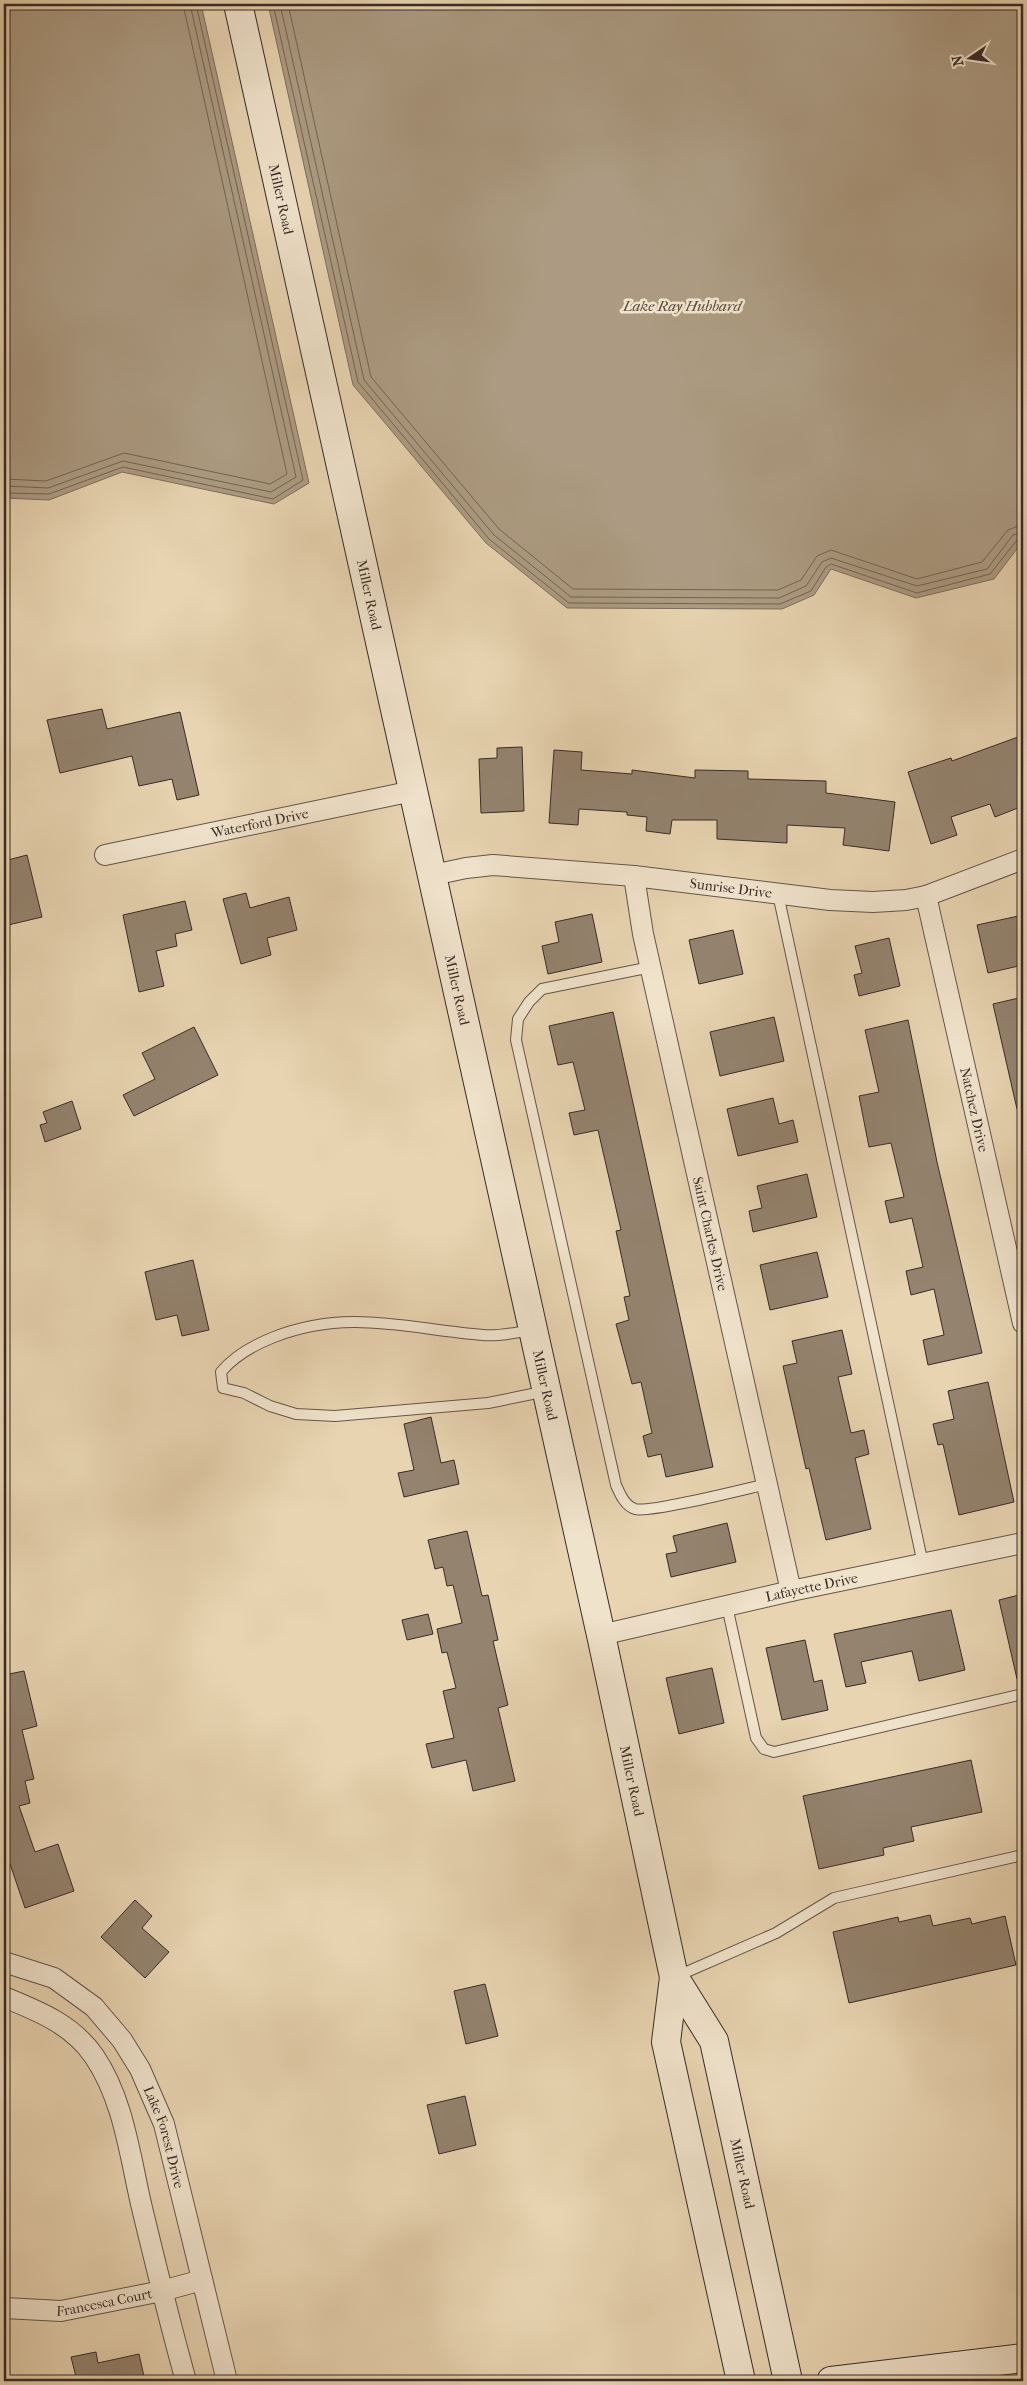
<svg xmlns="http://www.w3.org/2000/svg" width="1027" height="2385" font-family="'IM FELL French Canon',serif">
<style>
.water{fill:#ac9b82;stroke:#7e6e5e}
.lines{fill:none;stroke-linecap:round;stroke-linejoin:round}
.shore{stroke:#726354;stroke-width:1}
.building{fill:#94836f;stroke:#382b27}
.lane-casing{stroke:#64554a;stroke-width:12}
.street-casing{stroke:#64554a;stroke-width:22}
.secondary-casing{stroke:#382b27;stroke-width:30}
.lane{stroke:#f0e3cc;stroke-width:10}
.street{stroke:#f0e3cc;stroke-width:20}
.secondary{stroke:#f0e3cc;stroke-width:28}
.labels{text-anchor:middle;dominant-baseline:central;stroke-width:5;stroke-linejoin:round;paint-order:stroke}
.street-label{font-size:14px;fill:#382b27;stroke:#f0e3cc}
.water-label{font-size:15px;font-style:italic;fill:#55473e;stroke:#f0e3cc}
</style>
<rect width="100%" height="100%" fill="#e8d4b1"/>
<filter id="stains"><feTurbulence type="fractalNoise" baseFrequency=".004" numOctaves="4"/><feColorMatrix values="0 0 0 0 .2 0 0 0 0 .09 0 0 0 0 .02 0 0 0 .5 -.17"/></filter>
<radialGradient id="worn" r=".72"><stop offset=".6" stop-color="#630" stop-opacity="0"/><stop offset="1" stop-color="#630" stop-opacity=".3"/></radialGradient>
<g class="water">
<path d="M4 4H201L309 483 274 504 122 472 49 500 4 498Z"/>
<path d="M268 4H1023V541L994 579 916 598 831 569 814 595 782 609 567 608 486 543 353 385Z"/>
</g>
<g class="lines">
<g class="shore">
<path d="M273 4 358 382 489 539 569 603 780 604 811 591 826 567 831 564 917 593 990 574 1017 540 1023 538"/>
<path d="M280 4 364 380 494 535 571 597 779 598 806 586 822 562 831 558 917 586 987 569 1013 535 1023 532"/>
<path d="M288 4 371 377 499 529 573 589 778 590 801 580 817 556 831 550 917 579 982 562 1008 530 1023 524"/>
<path d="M4 479 46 481 124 453 270 484 287 474 183 4"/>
<path d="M4 486 48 488 123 461 271 492 296 477 190 4"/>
<path d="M4 493 49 494 123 467 273 499 303 480 196 4"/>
</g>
</g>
<g class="building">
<path d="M102 709 107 729 180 712 199 795 177 800 172 779 139 786 132 756 60 773 47 720Z"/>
<path d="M1018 737 1023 752V806L995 817 990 804 951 817 957 835 931 844 908 772 951 758 952 761Z"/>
<path d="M522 747 524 811 481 813 479 759 497 758V748Z"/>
<path d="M554 750 582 752 581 770 632 774V770L695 778V770L748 771V779L826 781V793L895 802 889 851 843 845 845 828 787 825V843L717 839V820H672L670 834 646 831 647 817 627 815V812L579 809 578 825 549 823Z"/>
<path d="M27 855 42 917 4 926V861Z"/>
<path d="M246 893 250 908 289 897 297 930 267 938 271 955 241 964 223 899Z"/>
<path d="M185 901 192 930 175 934 177 946 156 951 164 986 139 992 123 915Z"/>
<path d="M592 914 602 962 548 974 542 946 559 942 555 922Z"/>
<path d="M1023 915V965L988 973 977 925Z"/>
<path d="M733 930 743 974 699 984 689 940Z"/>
<path d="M889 938 900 986 859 996 854 975 862 973 855 946Z"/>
<path d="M1023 997V1108L1017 1109 993 1004Z"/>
<path d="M613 1012 713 1467 666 1477 661 1454 648 1457 643 1436 652 1433 641 1382 632 1384 616 1324 629 1320 624 1297 630 1296 616 1231 621 1230 598 1130 574 1135 569 1113 585 1110 573 1062 558 1065 549 1026Z"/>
<path d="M774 1017 784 1061 720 1076 710 1032Z"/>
<path d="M908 1020 937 1162 982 1353 928 1365 923 1340 944 1335 934 1289 911 1295 906 1271 923 1267 912 1218 890 1223 885 1201 904 1197 891 1143 869 1147 859 1096 879 1092 865 1030Z"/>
<path d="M194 1027 218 1075 134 1116 123 1095 155 1079 142 1053Z"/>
<path d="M773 1098 779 1124 793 1120 798 1142 738 1156 727 1109Z"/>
<path d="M72 1101 81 1129 45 1142 40 1125 47 1123 43 1112Z"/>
<path d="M807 1174 817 1217 753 1232 749 1211 762 1208 757 1186Z"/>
<path d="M817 1252 828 1297 770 1310 760 1265Z"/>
<path d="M193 1260 209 1330 182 1336 177 1315 156 1320 145 1272Z"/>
<path d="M842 1330 852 1374 838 1377 851 1433 864 1430 869 1454 855 1458 871 1529 826 1540 809 1468 806 1469 783 1366 797 1363 792 1341Z"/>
<path d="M988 1382 1014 1502 959 1515 943 1444 938 1445 933 1424 954 1419 948 1391Z"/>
<path d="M431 1417 441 1463 454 1460 459 1484 404 1497 398 1473 414 1470 404 1424Z"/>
<path d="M727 1523 736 1562 671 1577 666 1554 677 1552 673 1536Z"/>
<path d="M467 1531 482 1596 488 1595 498 1640 493 1641 508 1705 498 1708 515 1781 473 1791 466 1760 432 1768 426 1744 454 1738 443 1691 456 1688 447 1652 442 1653 437 1629 462 1623 453 1585 447 1586 443 1567 435 1569 428 1540Z"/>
<path d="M1023 1594V1678L1017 1679 999 1600Z"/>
<path d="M951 1610 965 1670 919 1681 912 1651 861 1662 866 1683 846 1687 834 1634Z"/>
<path d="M428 1614 433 1634 407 1640 402 1620Z"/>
<path d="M805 1640 814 1682 822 1680 828 1710 782 1720 766 1648Z"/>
<path d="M712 1668 724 1723 679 1734 666 1678Z"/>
<path d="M24 1671 37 1726 22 1730 34 1779 25 1781 30 1803 19 1806 35 1852 58 1844 74 1891 25 1908 9 1861 4 1863V1675Z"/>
<path d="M971 1760 982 1812 911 1827 914 1841 883 1848 884 1855 819 1869 803 1796Z"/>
<path d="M135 1900 152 1916 142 1928 169 1952 145 1978 101 1937Z"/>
<path d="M930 1915 933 1926 970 1918 972 1924 1005 1916 1016 1965 849 2003 833 1932 898 1917 899 1922Z"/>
<path d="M485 1984 498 2036 466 2044 454 1991Z"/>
<path d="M465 2096 476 2145 439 2154 427 2105Z"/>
<path d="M96 2352 98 2363 139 2354 145 2381H77L71 2357Z"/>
</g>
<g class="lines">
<defs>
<g id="lane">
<path d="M778 894 923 1564"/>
<path d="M651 967 542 989 529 1002 518 1019 516 1040 616 1485C620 1494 625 1506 635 1509 651 1513 745 1489 767 1484"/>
<path d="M532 1330C517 1332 499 1337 483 1335 408 1329 349 1308 274 1337 254 1345 235 1355 221 1372L223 1388 244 1393 270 1406 296 1414 335 1416 488 1403 547 1391"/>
<path d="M727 1606 756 1738 764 1749 774 1752 1023 1694"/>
<path d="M675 1977 776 1933 834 1898 1023 1855"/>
</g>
<g id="street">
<path id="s1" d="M105 855 413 791"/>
<path id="s2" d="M433 875 466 868 493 865 634 876 830 900 873 902 906 900 926 896 1023 859"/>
<path id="s3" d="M634 876 643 934 791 1591"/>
<path id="s4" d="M926 896 1023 1323"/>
<path id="s5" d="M601 1635 791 1591 1023 1543"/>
<path id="s6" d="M4 1962 54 1978 94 2007 122 2040 140 2069 164 2124 227 2381"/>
<path d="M4 1997C38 2011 72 2024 94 2056 124 2100 130 2157 142 2208 156 2266 170 2324 186 2381"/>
<path id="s7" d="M4 2308 61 2311 162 2291 202 2280"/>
</g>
<g id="secondary">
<path id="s8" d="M238 4 601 1635 674 1977 666 2042 741 2381"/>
<path id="s9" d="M674 1977 714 2041 788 2381"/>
<path d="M831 2381 1023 2358"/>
</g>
</defs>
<use href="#lane" class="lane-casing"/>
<use href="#street" class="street-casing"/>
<use href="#secondary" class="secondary-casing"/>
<use href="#lane" class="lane"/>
<use href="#street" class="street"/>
<use href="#secondary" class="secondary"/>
</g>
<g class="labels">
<g class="street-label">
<text stroke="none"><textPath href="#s8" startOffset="200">Miller Road</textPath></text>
<text stroke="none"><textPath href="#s8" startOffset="605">Miller Road</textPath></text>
<text stroke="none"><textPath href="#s1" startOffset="158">Waterford Drive</textPath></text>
<text stroke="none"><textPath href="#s2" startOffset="300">Sunrise Drive</textPath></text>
<text stroke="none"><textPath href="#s8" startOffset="1010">Miller Road</textPath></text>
<text stroke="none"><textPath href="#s4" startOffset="219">Natchez Drive</textPath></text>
<text stroke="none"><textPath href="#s3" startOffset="366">Saint Charles Drive</textPath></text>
<text stroke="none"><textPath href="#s8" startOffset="1415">Miller Road</textPath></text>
<text stroke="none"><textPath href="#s5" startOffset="216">Lafayette Drive</textPath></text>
<text stroke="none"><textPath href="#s8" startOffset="1820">Miller Road</textPath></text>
<text stroke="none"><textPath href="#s6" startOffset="252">Lake Forest Drive</textPath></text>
<text stroke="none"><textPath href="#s9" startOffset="211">Miller Road</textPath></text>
<text stroke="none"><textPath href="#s7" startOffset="101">Francesca Court</textPath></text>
</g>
<g class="water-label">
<text x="682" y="306">Lake Ray Hubbard</text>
</g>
</g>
<rect width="1027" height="2385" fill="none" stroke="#e8d4b1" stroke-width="20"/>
<rect x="5" y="5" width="1017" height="2375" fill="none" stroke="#382b27" stroke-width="2.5"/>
<rect x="10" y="10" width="1007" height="2365" fill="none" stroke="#382b27"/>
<g transform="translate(970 58) rotate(257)" stroke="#f0e3cc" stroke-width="4" paint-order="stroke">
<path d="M0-4L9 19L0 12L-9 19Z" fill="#382b27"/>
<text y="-8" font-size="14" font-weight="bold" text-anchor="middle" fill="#382b27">N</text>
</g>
<rect width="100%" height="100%" filter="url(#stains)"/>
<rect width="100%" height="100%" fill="url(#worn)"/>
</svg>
